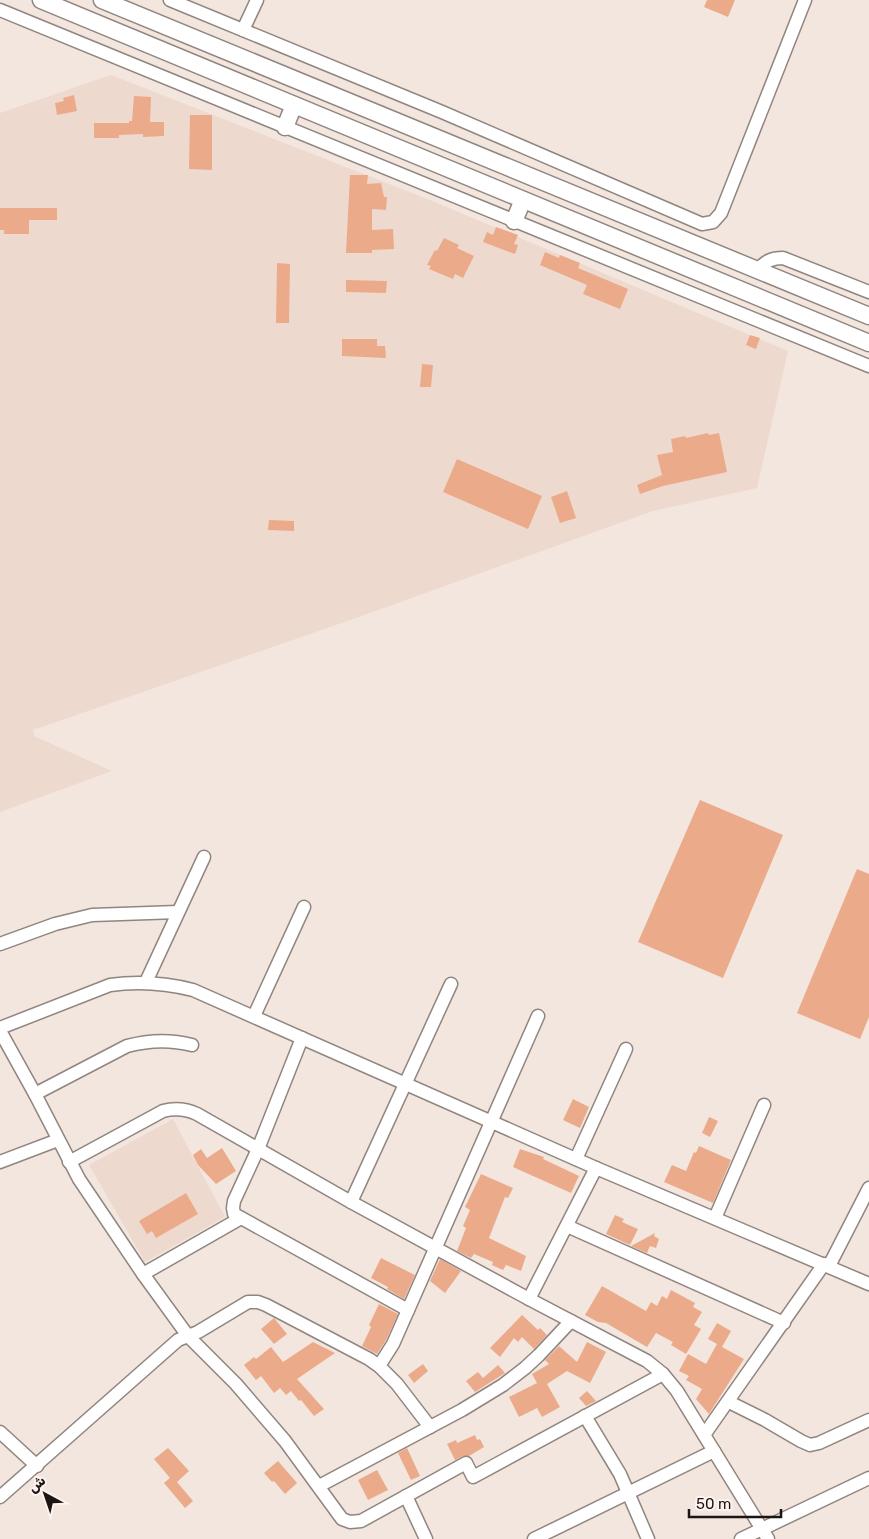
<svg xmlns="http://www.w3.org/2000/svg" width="869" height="1539" font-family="Rubik,Cairo,sans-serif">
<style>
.built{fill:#eed9cf}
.building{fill:#ebab8a}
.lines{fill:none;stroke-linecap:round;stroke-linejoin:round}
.minor-casing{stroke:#90857f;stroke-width:15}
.major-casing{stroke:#90857f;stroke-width:19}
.minor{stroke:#fff;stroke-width:12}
.major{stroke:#fff;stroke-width:16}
</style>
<rect width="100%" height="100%" fill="#f2e6df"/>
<g class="built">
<path d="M111 75 430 200 788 351 757 488 653 511 356 618 39 728 33 729 34 736 112 771 0 812V113Z"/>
<path d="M173 1119 225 1217 145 1262 89 1165Z"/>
</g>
<g class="building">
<path d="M707 0H735L728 17 704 7Z"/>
<path d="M74 95 77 111 57 115 55 103 64 101 63 98Z"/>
<path d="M134 96 151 97 150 122H164V136L143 137V134L119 135V138H94V123H129V121H132Z"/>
<path d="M190 115H212V170L189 169Z"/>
<path d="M350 175H368L367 184 381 183 384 197H387L386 210 372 209V230L393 229 394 249 372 250V253H346Z"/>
<path d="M0 208H57V220H29V234H4V230H0Z"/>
<path d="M496 227 518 235 514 244 518 245 515 254 483 242 487 232 493 235Z"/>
<path d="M444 238 459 245 457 248 474 256 463 278 455 274 453 279 429 269 431 266 427 265 435 250 437 251Z"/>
<path d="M545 252 559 258 560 255 580 263 578 268 628 289 620 309 583 294 587 285 540 265Z"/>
<path d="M277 263 290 264 289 323H276Z"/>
<path d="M346 280 387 281 386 293 346 292Z"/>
<path d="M750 335 760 338 756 349 746 345Z"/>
<path d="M342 339H377V346H385L386 358 342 356Z"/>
<path d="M422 364 433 365 431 387H420Z"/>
<path d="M708 433 709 435 719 433 727 472 663 486 640 494 637 485 662 475 657 455 673 452 671 439 685 436 686 438Z"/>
<path d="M457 459 542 496 528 529 443 492Z"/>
<path d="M567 491 576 518 560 523 551 497Z"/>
<path d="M269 520 294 521V531L268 530Z"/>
<path d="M700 800 783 835 723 978 638 942Z"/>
<path d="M857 869 869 874V1017L860 1039 797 1013Z"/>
<path d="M573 1099 589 1107 580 1128 563 1120Z"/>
<path d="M709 1117 718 1121 710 1137 702 1133Z"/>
<path d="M699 1146 731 1160 713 1203 664 1182 672 1165 686 1171 694 1152 696 1153Z"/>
<path d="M222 1148 236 1171 216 1184 198 1165 193 1155 201 1149 207 1158Z"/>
<path d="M520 1149 544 1157 543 1159 579 1176 571 1193 513 1167Z"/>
<path d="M481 1174 513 1188 508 1198 505 1197 489 1238 526 1256 521 1271 506 1265 503 1270 492 1265 493 1262 474 1254 471 1258 457 1251 466 1228 463 1226 470 1210 465 1207Z"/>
<path d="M186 1193 198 1214 156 1238 152 1231 147 1234 139 1221Z"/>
<path d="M615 1215 624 1219 622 1222 638 1229 630 1245 606 1234Z"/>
<path d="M655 1233 654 1236 659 1239 656 1248 650 1246 647 1253 631 1246Z"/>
<path d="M381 1258 415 1275 404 1299 387 1289 388 1287 371 1278Z"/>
<path d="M440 1259 461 1271 445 1293 430 1281Z"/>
<path d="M602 1286 646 1311 651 1302 657 1306 662 1296 667 1299 671 1290 695 1303 693 1307 702 1312 694 1325 701 1329 686 1354 671 1345 673 1342 656 1333 647 1347 606 1323 598 1322 585 1315Z"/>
<path d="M379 1304 398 1314 386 1340 377 1354 362 1346 371 1327 369 1325Z"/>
<path d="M522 1315 538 1330 540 1328 547 1335 534 1349 522 1337 518 1342 514 1338 500 1357 490 1348Z"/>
<path d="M274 1318 287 1334 274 1344 261 1329Z"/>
<path d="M717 1323 731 1331 722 1347 744 1359 709 1414 696 1399 702 1389 686 1380 689 1376 679 1371 688 1354 706 1364 717 1344 708 1339Z"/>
<path d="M313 1342 335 1353 297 1379 324 1409 314 1416 301 1400 299 1401 291 1391 286 1395 280 1388 274 1393 261 1376 256 1380 244 1365 254 1357 256 1359 271 1347 283 1362Z"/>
<path d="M587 1342 606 1352 590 1383 567 1371 547 1384 560 1407 542 1417 537 1408 519 1417 509 1397 537 1383 532 1374 549 1364 545 1360 559 1346 577 1362Z"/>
<path d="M423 1364 428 1371 414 1383 408 1375Z"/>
<path d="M498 1365 505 1373 475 1392 466 1381 478 1372 483 1378Z"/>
<path d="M587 1391 596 1401 586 1406 579 1398Z"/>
<path d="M475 1435 477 1440 480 1439 484 1447 469 1456H463L455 1460 447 1444 456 1440 457 1443Z"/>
<path d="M168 1448 189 1471 177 1482 193 1501 185 1508 164 1483 170 1478 154 1459Z"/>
<path d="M407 1448 420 1476 411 1480 398 1453Z"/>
<path d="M278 1461 297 1483 285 1494 274 1481 272 1482 264 1473Z"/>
<path d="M377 1470 388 1490 368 1500 358 1480Z"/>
</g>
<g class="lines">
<defs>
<g id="minor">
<path d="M170 0 442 112 702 224 713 222 721 213 805 0"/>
<path d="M0 10 869 366"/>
<path d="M243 30 257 0"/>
<path d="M758 270C765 261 772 258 783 258L869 292"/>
<path d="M0 944 55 924 92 915 178 912"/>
<path d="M146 982 204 857"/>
<path d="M254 1016 304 907"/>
<path d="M0 1028 110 985C139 981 165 983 193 990L596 1168 869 1284"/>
<path d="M0 1031 35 1094 79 1179 143 1274 188 1336 236 1384 285 1441 342 1519 350 1522 361 1521 466 1463 473 1477 663 1374"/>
<path d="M302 1038 258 1149 234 1201 233 1208 234 1214 408 1310"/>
<path d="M35 1094 127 1046C149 1040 169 1039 192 1045"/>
<path d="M576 1159 626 1049"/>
<path d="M0 1162 58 1140"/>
<path d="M69 1162 163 1111C175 1108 186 1109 197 1114L351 1202 529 1299 647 1361 663 1374 677 1391 768 1539"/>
<path d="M351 1202 451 984"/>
<path d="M715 1218 764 1105"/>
<path d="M567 1226 784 1323"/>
<path d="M829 1266 869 1188"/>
<path d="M143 1274 241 1218"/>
<path d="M529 1299 596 1168"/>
<path d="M379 1366 393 1344 538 1016"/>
<path d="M729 1402 765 1420 801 1441 810 1445 819 1443 869 1420"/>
<path d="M585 1416 620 1474 648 1539"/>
<path d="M0 1432 37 1466"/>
<path d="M704 1435 824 1264"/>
<path d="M319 1486 462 1410 503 1385 525 1368 539 1355 571 1321"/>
<path d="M406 1496 426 1539"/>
<path d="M0 1497 178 1340 198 1332 248 1302H258L266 1305 369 1359 379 1366 397 1384 430 1427"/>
<path d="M534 1539 714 1451"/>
<path d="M741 1539 869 1478"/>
</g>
<g id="major">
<path d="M41 0 869 343"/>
<path d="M102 0 869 316"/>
<path d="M285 127 294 105"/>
<path d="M514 221 523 200"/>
</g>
</defs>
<use href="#minor" class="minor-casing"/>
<use href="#major" class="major-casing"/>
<use href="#minor" class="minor"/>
<use href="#major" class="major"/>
</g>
<g transform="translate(45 1494) rotate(320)" stroke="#fef3ee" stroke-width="4" paint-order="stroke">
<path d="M0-4L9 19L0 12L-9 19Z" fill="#1b1614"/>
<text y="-8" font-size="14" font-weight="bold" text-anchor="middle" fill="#1b1614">ش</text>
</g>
<path d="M689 1509v8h92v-8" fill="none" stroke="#1b1614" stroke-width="2.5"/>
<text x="696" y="1509" font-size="15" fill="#1b1614" stroke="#fef3ee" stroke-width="4" paint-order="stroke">50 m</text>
</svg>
